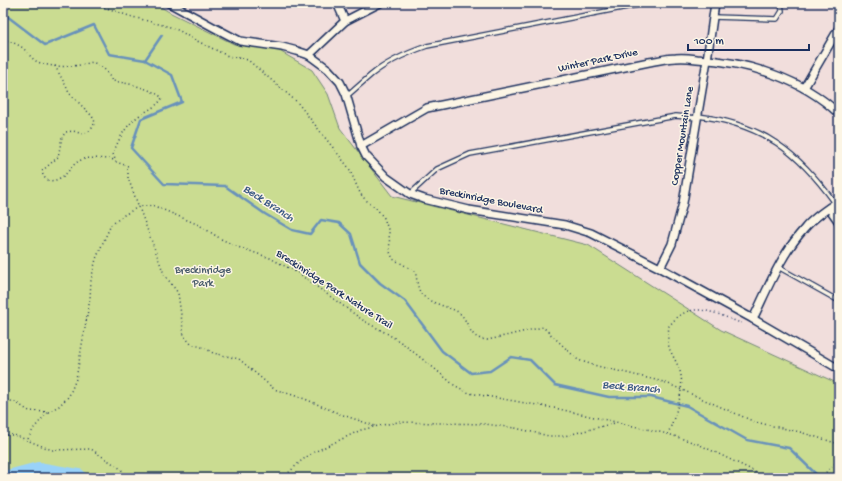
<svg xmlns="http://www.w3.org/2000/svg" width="842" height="481" font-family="'Gochi Hand',sans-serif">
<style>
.green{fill:#cadc91;stroke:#728678}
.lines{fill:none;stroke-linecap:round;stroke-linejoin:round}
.stream{stroke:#6791bb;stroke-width:2.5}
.river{stroke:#99d2f9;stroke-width:14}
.lane-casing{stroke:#1b2f5e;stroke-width:6}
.street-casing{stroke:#1b2f5e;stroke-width:10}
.path{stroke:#1b2f5e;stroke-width:1.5;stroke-dasharray:1 3;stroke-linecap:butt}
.lane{stroke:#fcf5e5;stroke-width:3.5}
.street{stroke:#fcf5e5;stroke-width:7}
.labels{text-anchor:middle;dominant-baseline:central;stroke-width:3;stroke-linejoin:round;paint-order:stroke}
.street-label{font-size:11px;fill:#1b2f5e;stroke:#fcf5e5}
.park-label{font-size:11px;fill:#475a6b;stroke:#fcf5e5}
.water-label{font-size:12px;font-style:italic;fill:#3a5885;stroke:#fcf5e5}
</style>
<rect width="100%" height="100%" fill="#f1dedc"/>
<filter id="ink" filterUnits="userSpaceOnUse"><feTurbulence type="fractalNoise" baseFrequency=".025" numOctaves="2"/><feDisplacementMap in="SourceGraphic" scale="8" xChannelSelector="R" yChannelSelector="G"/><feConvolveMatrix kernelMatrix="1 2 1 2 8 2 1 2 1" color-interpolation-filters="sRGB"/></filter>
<g filter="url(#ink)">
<path class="green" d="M3 3H154L171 13 234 44 276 49 312 70 328 94 340 128 392 196 588 245 721 330 839 384V478H3Z"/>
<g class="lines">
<g class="stream">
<path d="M3 13 45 45 94 25 109 54 145 60 172 75 182 102 141 119 131 148 164 184 225 186 265 214 292 230 310 234 321 220 339 223 351 234 360 263 380 283 405 301 442 351 471 373 490 371 511 357 530 360 555 385 609 397H651L687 406 747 440 789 448 820 478"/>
<path d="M145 60 162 35"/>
</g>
<path class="river" d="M4 478 38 469 79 476 80 478"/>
<defs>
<g id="lane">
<path d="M713 17 777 19 782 11 781 3"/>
<path d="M347 96C355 89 363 82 371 75 387 62 407 53 427 46L648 3"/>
<path d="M698 116C763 124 798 152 835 203"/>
<path d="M410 194 437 169 470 154 676 116 697 118"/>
<path d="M778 267 839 301"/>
</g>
<g id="street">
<path d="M169 3 215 28 240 41 282 47 297 51 309 55 328 69 340 82 346 94 361 146 366 156 386 177 410 194 424 199 469 210 565 225 591 233 660 268 753 319 839 369"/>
<path d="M337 3 345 21"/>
<path d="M309 55 345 21 380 3"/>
<path d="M804 88 839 28"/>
<path d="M361 146 427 108 649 62C657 61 667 58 676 58 683 57 690 58 697 59 747 62 802 78 839 114"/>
<path d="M829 208 839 222"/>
<path d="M660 268 672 244 683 203 707 60 715 3"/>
<path d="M753 319C768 288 781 254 805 228 814 217 827 209 839 201"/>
</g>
</defs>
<use href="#lane" class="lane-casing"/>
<use href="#street" class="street-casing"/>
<g class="path">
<path d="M93 3 129 16 170 27 180 31 191 38 228 56 248 60 297 102 349 168 359 191 362 196 369 203 376 208 384 218 389 232 390 252 393 259 415 271C417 278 417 286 420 292 426 303 448 306 458 312 471 321 466 339 488 340L543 327 578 360 593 365 664 382 755 422 800 432 839 444"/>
<path d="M3 39C11 42 19 44 25 50 29 54 32 59 36 61 51 69 78 67 92 62 103 66 107 71 112 81 124 82 154 89 162 98 158 106 148 110 140 115 126 125 119 138 113 154L116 162 128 166V178L164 274 178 293 184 336 191 344 205 348 213 353 239 359 274 389 305 399 340 414 375 426"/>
<path d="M55 66 66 86 69 93 92 116 95 122 91 130 83 134 73 131 66 132 62 137 58 157 42 171C43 181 52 183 60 178 69 174 72 162 84 159 90 157 108 159 115 160"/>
<path d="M3 399 15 402 29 411 48 412 59 406 69 396 76 379 90 299 91 280 96 259 105 238 111 225 124 215 138 207 152 205 199 225 221 239 238 247 270 258 298 273 364 321 388 334 402 343 435 369 454 385 469 393 559 409 668 434 698 444 754 471 760 478"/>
<path d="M668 434C674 418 684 393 681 376 680 367 674 359 670 350 667 343 668 334 669 326 674 320 679 315 686 312 703 305 727 318 743 324"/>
<path d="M3 435H14L52 450 91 449 121 469 127 478"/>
<path d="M28 439 34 428 48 412"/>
<path d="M283 478 301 461 312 453 361 430 382 425 398 422 485 424 515 428 549 436H564L615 423"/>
<path d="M820 478 839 460"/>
</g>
<use href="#lane" class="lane"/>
<use href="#street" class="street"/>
</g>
</g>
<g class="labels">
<g class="street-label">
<text transform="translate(598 61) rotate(-12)">Winter Park Drive</text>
<text transform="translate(683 136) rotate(-81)">Copper Mountain Lane</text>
<text transform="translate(491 201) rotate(11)">Breckinridge Boulevard</text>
<text transform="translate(334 290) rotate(33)">Breckinridge Park Nature Trail</text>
</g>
<g class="park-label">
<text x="203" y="271">Breckinridge<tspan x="203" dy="13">Park</tspan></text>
</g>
<g class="water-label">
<text transform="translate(268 204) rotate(33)">Beck Branch</text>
<text transform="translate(631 388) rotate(5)">Beck Branch</text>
</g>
</g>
<rect width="842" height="481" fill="none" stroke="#fcf5e5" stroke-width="16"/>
<rect x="8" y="8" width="826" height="465" fill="none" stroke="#1b2f5e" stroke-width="1.5" filter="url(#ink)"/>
<path d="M688 44v6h121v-6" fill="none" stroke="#1b2f5e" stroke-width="2"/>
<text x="694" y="44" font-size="12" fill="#1b2f5e" stroke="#fcf5e5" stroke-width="3" paint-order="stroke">100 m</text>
</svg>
